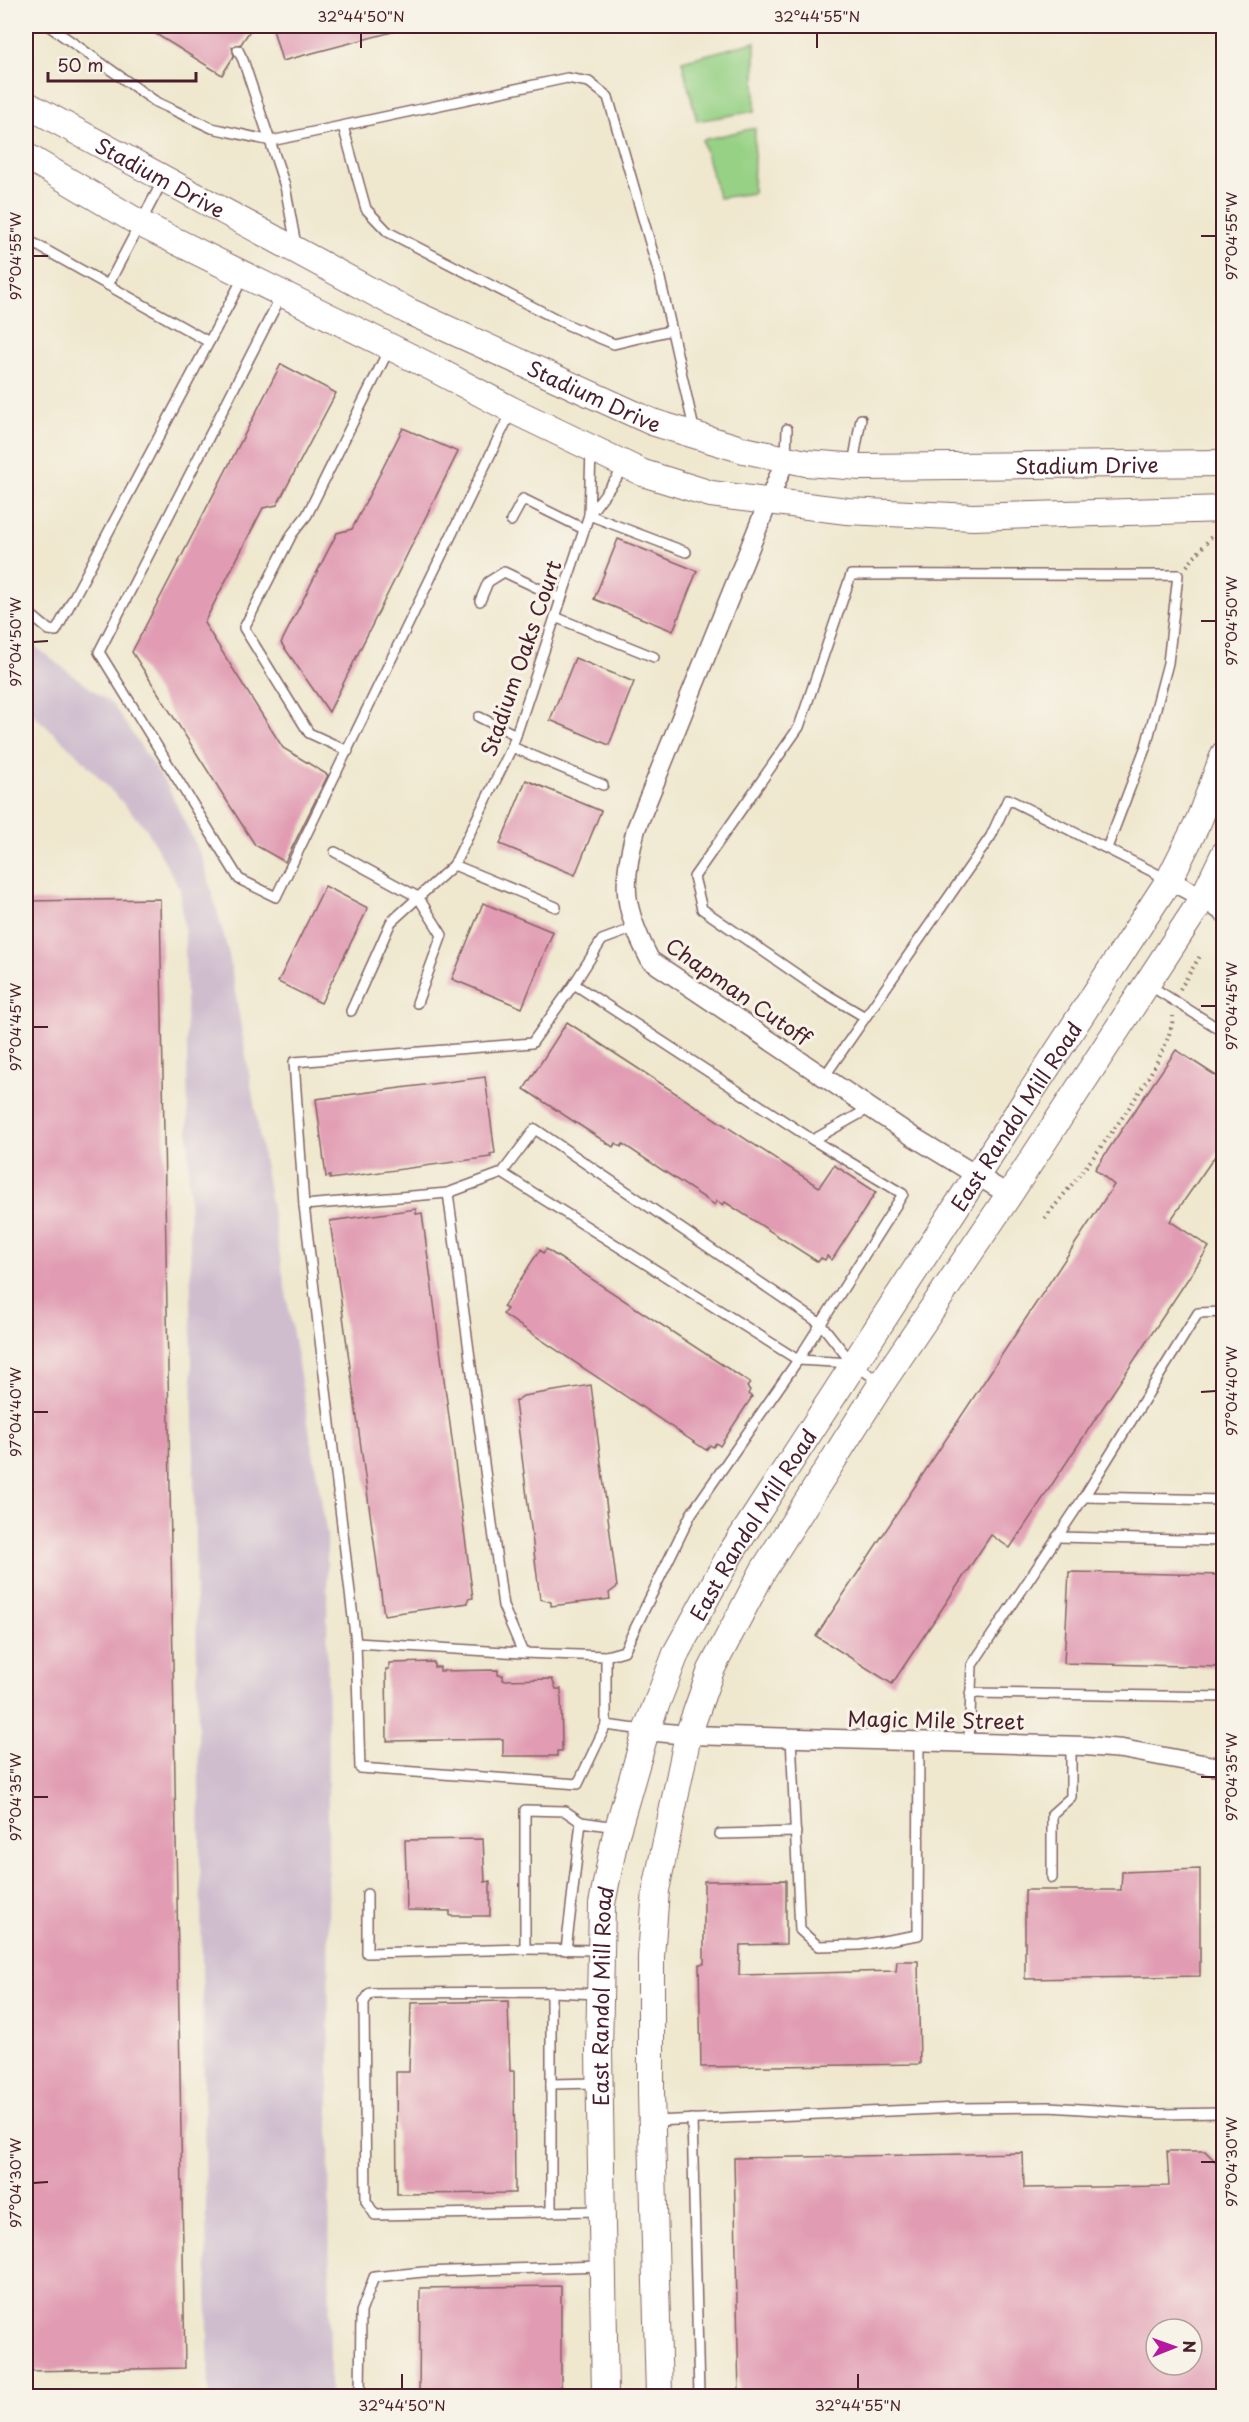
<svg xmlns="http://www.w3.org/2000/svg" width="1249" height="2422" font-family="'Playpen Sans',sans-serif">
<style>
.industrial{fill:#cfbdce}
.green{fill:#96d185;stroke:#707858;stroke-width:1.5}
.building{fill:#e19cb3;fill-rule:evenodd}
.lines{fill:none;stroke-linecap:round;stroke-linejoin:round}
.lane-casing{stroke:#846564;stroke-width:12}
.street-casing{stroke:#846564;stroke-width:21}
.secondary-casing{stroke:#846564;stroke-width:28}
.path{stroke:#846564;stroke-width:4;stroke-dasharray:1.5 4.5;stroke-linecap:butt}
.lane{stroke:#fff;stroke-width:9}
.street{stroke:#fff;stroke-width:18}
.secondary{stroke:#fff;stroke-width:26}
.ticks{fill:none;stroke:#4a1f2b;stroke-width:2}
.labels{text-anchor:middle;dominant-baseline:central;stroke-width:6;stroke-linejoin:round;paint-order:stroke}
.street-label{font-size:21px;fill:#4a1f2b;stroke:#f7f3e8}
.neatline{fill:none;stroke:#4a1f2b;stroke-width:2}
.ticks-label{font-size:15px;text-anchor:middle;fill:#4a1f2b}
</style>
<rect width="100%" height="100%" fill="#f7f3e8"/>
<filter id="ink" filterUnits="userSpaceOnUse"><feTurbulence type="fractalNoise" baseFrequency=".0167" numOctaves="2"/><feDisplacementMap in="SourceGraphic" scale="12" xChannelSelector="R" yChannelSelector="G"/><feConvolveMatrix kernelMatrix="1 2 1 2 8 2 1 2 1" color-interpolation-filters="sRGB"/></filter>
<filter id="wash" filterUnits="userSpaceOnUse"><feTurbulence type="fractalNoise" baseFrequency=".008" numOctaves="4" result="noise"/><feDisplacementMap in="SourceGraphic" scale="24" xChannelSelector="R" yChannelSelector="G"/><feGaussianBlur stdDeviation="1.35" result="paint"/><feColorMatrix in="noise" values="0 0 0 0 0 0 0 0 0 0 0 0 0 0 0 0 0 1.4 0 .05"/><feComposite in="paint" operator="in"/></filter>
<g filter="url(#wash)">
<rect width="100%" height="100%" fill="#efe8cf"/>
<path class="industrial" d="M26 640 113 705 168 787 203 860 229 955 327 1535 330 2396H209L185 938 180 889 146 828 80 757 26 708Z"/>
<g class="green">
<path d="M755 42V111L697 121 682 61Z"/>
<path d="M755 128 753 193 719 198 702 140Z"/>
</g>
<g id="blocks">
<g class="building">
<path d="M143 26H253L241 44 232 47 234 56 222 75Z"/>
<path d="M272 26H395L396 31 282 61Z"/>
<path d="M281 364 336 393 277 505 263 508 204 623 283 748 328 775 285 862 255 845 132 652Z"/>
<path d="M403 428 458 452 329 712 281 643 337 533 352 529Z"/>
<path d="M618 539 697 571 673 631 594 599Z"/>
<path d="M575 658 634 682 609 745 550 720Z"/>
<path d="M526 780 601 811 575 875 500 844Z"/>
<path d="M325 886 368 908 321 1003 278 982Z"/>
<path d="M160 899 185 2368 26 2371V901Z"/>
<path d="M483 903 553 932 522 1008 452 979Z"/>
<path d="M567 1022 819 1187 834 1165 876 1192 832 1260 827 1256 825 1260 821 1258 818 1262 725 1202 723 1205 717 1201 715 1205 623 1144 621 1147 616 1143 613 1147 524 1089Z"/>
<path d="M1176 1050 1224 1081V1143L1170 1221 1209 1247 1010 1548 991 1535 892 1684 816 1636 1114 1185 1095 1169Z"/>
<path d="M485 1077 495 1153 490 1154 491 1157 330 1179V1176L326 1177 316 1099Z"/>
<path d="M416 1209V1214L422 1213 473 1598 468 1599V1603L384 1615 330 1221Z"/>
<path d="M546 1249 750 1383 747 1387 750 1390 748 1394 752 1397 720 1446 716 1443 713 1447 710 1445 706 1450 503 1314 507 1309 503 1307 531 1263 540 1250 543 1253Z"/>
<path d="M591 1385 617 1587 609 1593 610 1599 551 1606V1602L540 1599 515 1402 523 1396Z"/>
<path d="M1069 1572 1224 1575V1667L1064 1663Z"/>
<path d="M434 1662V1667H440V1671L498 1670V1675H503V1680L552 1679 556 1689H561L562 1751H557V1756H503V1739L387 1741 386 1669H389V1663Z"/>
<path d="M483 1839 485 1882 490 1881V1916H450V1911L407 1910 405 1840Z"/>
<path d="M1200 1869V1976L1025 1979V1890H1121L1122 1872Z"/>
<path d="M786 1880V1944L740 1945 739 1975 896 1971 897 1961H918L920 2064 701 2067 699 1964H704V1881Z"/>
<path d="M508 2001 510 2071H514L515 2193 397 2194 396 2072H409L411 2003Z"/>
<path d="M1167 2151H1205L1224 2170V2397H739L734 2158 1023 2153 1024 2188 1169 2186ZM1156 2329H1192V2365H1156Z"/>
<path d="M561 2286V2397H419L420 2288Z"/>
</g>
</g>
</g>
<g filter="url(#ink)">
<use href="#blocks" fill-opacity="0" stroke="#846564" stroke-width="1.5"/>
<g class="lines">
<defs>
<g id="lane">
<path d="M49 26 156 102 212 128 271 141 567 78 589 82 608 97 659 274 695 433"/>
<path d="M238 50 243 60 285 186 296 245"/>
<path d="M343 126 366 209 388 232 568 325 614 344 672 330"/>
<path d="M26 239 209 342"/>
<path d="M108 285 163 180"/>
<path d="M281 296 99 652 239 879 276 897 511 412"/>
<path d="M591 450 589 515 625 467"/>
<path d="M786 456 787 429"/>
<path d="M853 464 861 419"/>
<path d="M511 521 523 499 584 529"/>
<path d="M480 601 488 582 504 572 561 599"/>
<path d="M26 611 49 630 56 631 244 276"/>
<path d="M555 617 654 657"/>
<path d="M479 717 516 735"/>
<path d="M512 747 603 785"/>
<path d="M348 751 309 733 244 628 292 534 307 515 389 349"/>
<path d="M335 852 418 897 442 935 417 1003"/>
<path d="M454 865 556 907"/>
<path d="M574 984 602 940 634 928"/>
<path d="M1149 985 1224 1032"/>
<path d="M351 1011 391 922 454 865 512 747 589 515 686 552"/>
<path d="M865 1017 821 991 702 909 694 877 799 727 851 575C960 574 1069 576 1178 575L1168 663 1146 746 1107 848"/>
<path d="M824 1077 991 836 1008 799 1167 879"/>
<path d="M535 1129 821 1324 852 1363 798 1360 502 1173Z"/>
<path d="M502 1173 448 1193 503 1606 523 1653 606 1656V1725L643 1730"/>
<path d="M448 1193 304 1205 294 1062 532 1043 574 984 813 1140 870 1108"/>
<path d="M304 1205 356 1643 360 1768 578 1784 606 1725"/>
<path d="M854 1364 880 1382"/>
<path d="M1084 1497 1224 1500"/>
<path d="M1057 1537 1224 1541"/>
<path d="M356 1643 523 1653"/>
<path d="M606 1656 624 1651 691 1514 798 1360 903 1194 813 1140"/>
<path d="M970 1693 1224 1697"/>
<path d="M791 1737 800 1930 818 1946 860 1945 918 1935 919 1741"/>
<path d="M969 1742 972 1665 1084 1497 1198 1313 1224 1312"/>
<path d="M720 1834 796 1832"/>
<path d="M1052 1878V1814L1071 1797V1745"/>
<path d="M367 1894V1953L525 1949"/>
<path d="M566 1950 581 1822"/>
<path d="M599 1950 525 1949V1810L565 1811 581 1822 616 1827"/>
<path d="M599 1994 551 1992 370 1993 364 2002 366 2201 375 2215 600 2211"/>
<path d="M551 2084 597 2083"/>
<path d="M692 2119 699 2396"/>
<path d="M654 2121 959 2108 1049 2107 1160 2114 1224 2113"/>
<path d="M551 2212V1992"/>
<path d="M360 2396 361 2312 374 2277 423 2272 600 2266"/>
</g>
<g id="street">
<path d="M786 458 636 829C621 886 623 907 650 960L912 1136 1009 1195"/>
<path d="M1169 880 1203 898 1224 913"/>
<path d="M646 1731 688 1735 1085 1746 1122 1749 1224 1768"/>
</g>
<g id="secondary">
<path id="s1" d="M26 104 408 311 652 422 744 450 806 463 861 467 1224 463"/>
<path d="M26 156 141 224 431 367 512 410 643 473 711 494 847 511 973 517 1224 509"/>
<path id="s2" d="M605 2396 599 2051 602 1904 615 1838 646 1731 677 1651 731 1553 1169 880 1199 820 1224 754"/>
<path d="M659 2396 651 2093V1957L656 1890 688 1735 711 1670 763 1571 882 1383 1009 1195 1203 898 1224 854"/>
</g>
</defs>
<use href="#lane" class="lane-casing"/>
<use href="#street" class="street-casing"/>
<use href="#secondary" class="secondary-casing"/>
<g class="path">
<path d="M1187 566 1211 537"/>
<path d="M1180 989 1200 956"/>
<path d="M1045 1218C1078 1177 1170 1066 1173 1016"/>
</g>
<use href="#lane" class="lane"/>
<use href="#street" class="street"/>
<use href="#secondary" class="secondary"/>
</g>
</g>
<path class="ticks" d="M361 33V48M817 33V48M1201 236H1216M33 256H48M1201 621H1216M33 642 48 641M1201 1006H1216M33 1027H48M1201 1392 1216 1391M33 1412H48M1201 1777H1216M33 1797H48M1201 2162H1216M33 2183 48 2182M402 2374V2389M858 2374V2389"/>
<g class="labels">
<g class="street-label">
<text stroke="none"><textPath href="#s1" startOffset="153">Stadium Drive</textPath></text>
<text stroke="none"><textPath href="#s1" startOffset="639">Stadium Drive</textPath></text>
<text stroke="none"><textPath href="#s1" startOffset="1143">Stadium Drive</textPath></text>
<text transform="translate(520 658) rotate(-71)">Stadium Oaks Court</text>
<text transform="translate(739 991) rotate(35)">Chapman Cutoff</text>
<text stroke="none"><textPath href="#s2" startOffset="1390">East Randol Mill Road</textPath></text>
<text stroke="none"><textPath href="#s2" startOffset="904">East Randol Mill Road</textPath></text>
<text transform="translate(936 1719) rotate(1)">Magic Mile Street</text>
<text stroke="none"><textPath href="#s2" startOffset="400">East Randol Mill Road</textPath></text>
</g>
</g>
<rect width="1249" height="2422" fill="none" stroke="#f7f3e8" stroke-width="66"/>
<g transform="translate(1174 2347) rotate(89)"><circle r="28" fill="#f7f3e8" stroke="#b29e9c" stroke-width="1.5"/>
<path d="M0-4.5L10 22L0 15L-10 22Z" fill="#b5179e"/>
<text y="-9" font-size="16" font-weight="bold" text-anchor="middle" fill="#4a1f2b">N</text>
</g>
<path d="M48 72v9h148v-9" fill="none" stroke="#4a1f2b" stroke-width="3"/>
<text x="57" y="72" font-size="18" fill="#4a1f2b" stroke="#f7f3e8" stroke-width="4.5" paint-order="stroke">50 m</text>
<rect x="33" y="33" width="1183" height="2356" class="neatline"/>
<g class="ticks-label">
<text x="361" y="22">32°44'50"N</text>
<text x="817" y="22">32°44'55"N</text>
<text transform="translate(1232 236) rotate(-90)" y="5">97°04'55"W</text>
<text transform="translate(16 256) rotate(-90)" y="5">97°04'55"W</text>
<text transform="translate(1232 621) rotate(-90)" y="5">97°04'50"W</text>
<text transform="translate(16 642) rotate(-90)" y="5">97°04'50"W</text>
<text transform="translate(1232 1006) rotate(-90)" y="5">97°04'45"W</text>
<text transform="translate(16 1027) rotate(-90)" y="5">97°04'45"W</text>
<text transform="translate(1232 1391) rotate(-90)" y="5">97°04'40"W</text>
<text transform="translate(16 1412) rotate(-90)" y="5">97°04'40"W</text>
<text transform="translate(1232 1777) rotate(-90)" y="5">97°04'35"W</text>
<text transform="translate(16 1797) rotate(-90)" y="5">97°04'35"W</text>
<text transform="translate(1232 2162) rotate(-90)" y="5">97°04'30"W</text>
<text transform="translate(16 2183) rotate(-90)" y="5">97°04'30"W</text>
<text x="402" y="2411">32°44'50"N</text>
<text x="858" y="2411">32°44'55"N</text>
</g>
</svg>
